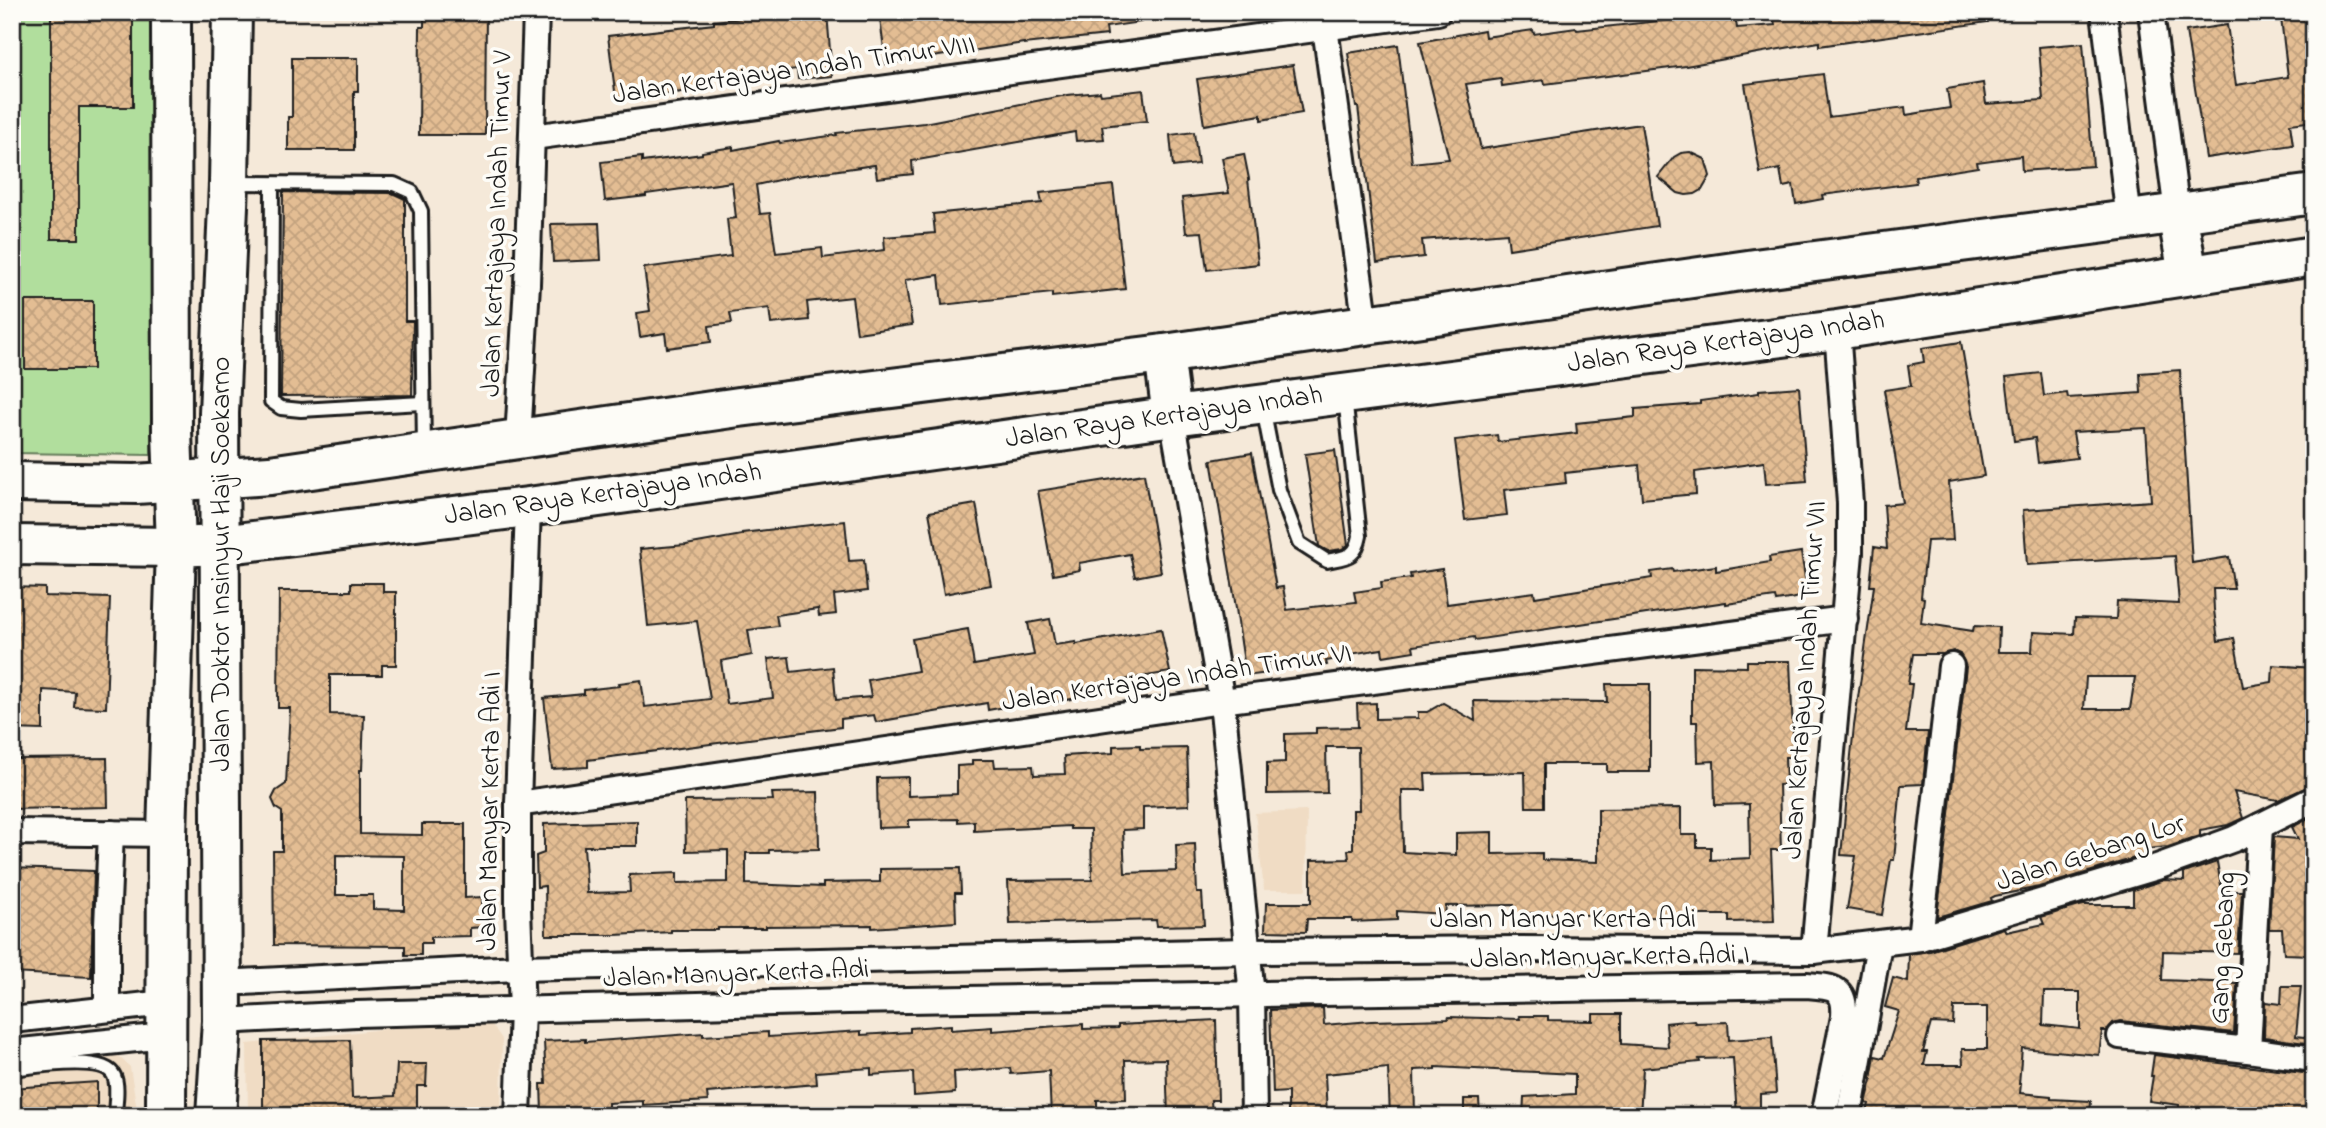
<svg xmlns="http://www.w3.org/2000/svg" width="2326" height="1128" font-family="'Indie Flower',sans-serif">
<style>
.built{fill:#f0dcc4}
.garden{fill:#b1de9d;stroke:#667d5c;stroke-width:2}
.building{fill:url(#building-cross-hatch);stroke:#1c1c1c;stroke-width:2;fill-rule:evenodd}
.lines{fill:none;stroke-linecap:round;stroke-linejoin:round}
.service-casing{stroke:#1c1c1c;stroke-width:18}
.minor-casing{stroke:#1c1c1c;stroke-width:30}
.primary-casing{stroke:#1c1c1c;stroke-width:44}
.service{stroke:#fdfcf7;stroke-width:12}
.minor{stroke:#fdfcf7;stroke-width:24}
.primary{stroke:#fdfcf7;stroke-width:38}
.labels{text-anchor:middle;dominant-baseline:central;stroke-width:7;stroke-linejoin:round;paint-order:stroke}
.street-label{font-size:28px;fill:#1c1c1c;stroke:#fdfcf7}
</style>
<defs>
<pattern id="building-cross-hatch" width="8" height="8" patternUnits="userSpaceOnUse" patternTransform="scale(1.75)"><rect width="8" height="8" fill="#e3bd93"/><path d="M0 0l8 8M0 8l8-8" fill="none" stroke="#c2a27e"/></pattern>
</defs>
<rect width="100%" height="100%" fill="#f5e9d9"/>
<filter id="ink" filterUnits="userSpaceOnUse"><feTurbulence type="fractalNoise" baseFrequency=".0143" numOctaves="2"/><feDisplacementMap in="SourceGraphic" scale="14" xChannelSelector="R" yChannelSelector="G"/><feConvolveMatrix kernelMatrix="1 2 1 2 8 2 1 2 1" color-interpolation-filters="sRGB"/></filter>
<g filter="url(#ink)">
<g class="built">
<path d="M1307 811 1306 890H1264L1255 813Z"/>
<path d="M466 1020 490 1022 502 1039 501 1116H248L247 1044Z"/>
<path d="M115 1053 130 1067 138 1116H12V1059Z"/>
</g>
<path class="garden" d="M12 12H154L151 455 12 453Z"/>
<g class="building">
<path d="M51 12H133V107H79V239H51Z"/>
<path d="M424 12H486L485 135H419L420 27H424Z"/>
<path d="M800 12H827L832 76 798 79 797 69 701 79 702 90 616 99 608 36 714 24V21Z"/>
<path d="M879 12H1141V22L1106 27 1107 35 1024 44V43L886 64Z"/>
<path d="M1773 12H1987L1988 22 1819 46V42L1686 66 1545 84 1544 80 1502 86 1501 79 1466 84 1481 149 1641 124 1657 226 1509 249 1507 233 1422 240 1424 257 1377 263 1358 107H1356L1348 53 1398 45 1412 163 1449 159 1420 42 1484 30 1485 37 1533 30 1534 34 1576 28 1577 30 1713 15V18L1735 16 1737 28 1775 25Z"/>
<path d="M2314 14V121L2290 124 2293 145 2206 158 2186 31 2227 25 2236 85 2288 77 2281 18Z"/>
<path d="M2083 43 2093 166 2022 171 2021 156 1977 162 1978 167 1915 177 1916 183 1822 195 1823 199 1796 204 1793 185 1783 187 1780 169 1760 173 1745 84 1823 74 1829 117 1905 107 1906 115 1950 108 1947 89 1983 83 1986 104 2043 100 2039 47Z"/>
<path d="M292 58H358V91H354V150H288V117H292Z"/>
<path d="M1293 65 1302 113 1261 120V115L1204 125 1197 79Z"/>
<path d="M1143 90 1147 121 1102 126 1104 139 1076 141 1075 132 912 161 913 174 877 178 875 165 796 176 756 185 760 214 770 213 776 253 822 248 823 258 885 250 884 237 935 233 933 214 1042 203 1040 193 1113 185 1125 289 1052 297V293L942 305 939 275 905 280 912 325 857 333 852 297 807 302 809 320 771 324 769 308 730 313 732 323 709 326 711 342 667 348 665 333 640 337 637 313 650 311 644 268 731 256 727 219 736 218 732 182 646 194V196L605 201 601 162 642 157V162L702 154V152L733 147V150L779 141 780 143 837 135 836 133 924 123 1067 95 1100 92 1101 95Z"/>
<path d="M1194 132 1198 164 1173 167 1170 135Z"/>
<path d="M1690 152 1705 159 1710 176 1702 190 1695 194 1686 195 1678 193 1658 177 1674 157 1681 153Z"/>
<path d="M1244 154 1249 179H1248L1258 264 1207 270 1202 232 1186 233 1182 198 1229 193 1222 158Z"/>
<path d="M283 192 392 193 405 199V321H413L412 395 281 396Z"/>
<path d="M599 223 601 260 553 262 551 224Z"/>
<rect x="25" y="301" width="68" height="68"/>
<path d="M1961 342 1984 476 1949 482 1953 540 1927 541 1921 597 1924 598 1921 623 1973 631 1974 626 1999 627 1998 652H2032L2033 632 2074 634 2075 618 2116 619 2117 601 2179 604 2175 556 2027 565 2023 510 2151 501 2146 428 2073 432 2077 458 2038 463 2035 438 2014 441 2006 377 2041 373 2044 396 2067 393 2068 398 2141 393 2140 373 2180 370 2192 563 2229 557 2234 589H2213L2214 610 2218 641 2234 638 2243 687 2272 682 2273 665 2313 668 2310 696 2314 695V714L2307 715 2314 752V784L2278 800 2234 792 2243 818 2228 825 2200 830V836L2168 847 2147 849 2148 854 2039 887 1995 896 1991 898 1992 901 1937 917 1966 667 1960 654 1953 651 1943 654H1913L1908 684H1912L1906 732H1928L1923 784 1901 785 1894 860H1891L1882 915 1847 909 1856 856 1841 855 1854 726 1874 586H1870L1874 547 1887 549 1884 505 1903 503 1884 390 1911 386 1908 365 1924 362 1922 348ZM2086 677H2135L2130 709H2084Z"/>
<path d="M1799 387 1807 481 1766 484 1764 462 1695 472 1696 494 1642 499 1639 465 1565 473 1566 483 1504 490 1507 515 1465 520 1455 440 1497 435 1498 442 1577 433 1576 423 1635 417V409L1700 404V401L1759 393V390Z"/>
<path d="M1335 450 1348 545 1342 549 1328 551 1319 546 1305 454Z"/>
<path d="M1252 453 1276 588 1283 587 1287 610 1356 602 1354 592 1382 588 1381 582 1411 578 1410 574 1442 569 1447 604 1534 592 1535 597 1652 578 1651 572 1672 569 1673 572 1716 566V571L1770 562 1769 557 1801 552 1808 596 1776 601 1775 597 1726 604V602L1475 640 1474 637 1413 646 1414 651 1383 656 1382 649 1350 654V657L1326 661 1327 665 1305 668 1303 656 1267 662 1269 673 1246 676 1234 595 1211 460Z"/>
<path d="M1144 474 1161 572 1135 577 1130 554 1079 563 1080 570 1053 575 1038 491Z"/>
<path d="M976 504 991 585 944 594 929 512Z"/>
<path d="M845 521 849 561 864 560 867 591 834 595 836 614 819 616 818 609 776 615 778 626 748 630 752 655 721 661 727 704 773 698 768 659 789 657 791 672 833 667 836 700 871 697 868 680 918 671 912 639 968 629 974 665 1034 655 1028 623 1050 619 1055 645 1076 642V644L1161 629 1170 672 1084 687V690L1075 691 1076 698 1043 705 1042 700 988 710 987 703 876 722 874 715 841 719V727L588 760V767L552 769 544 698 584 694V690L620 686 619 683 641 680 645 707 710 699 697 621 648 626 640 549 686 545 742 535V533Z"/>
<path d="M351 583H383V592H396V665H382V675H330V714L364 715 362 770H360V834L422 835V824H465V898L482 897 483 927 470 928V936L431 937V943H421V955H405V946L274 945 273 851H282V812L276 808 272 799 276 791 286 784 290 708H278L279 591H351ZM336 855 404 856V910L373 909V895H336Z"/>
<path d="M12 587 45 588V596L110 598 106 708 74 707 75 692 43 690V730L12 729Z"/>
<path d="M1747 661H1790L1794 757H1785L1786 784 1779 785 1781 850H1771L1774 921 1729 922V915H1677V918L1530 913V915L1514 916V905L1446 906 1445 914 1397 911V920L1352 922V919H1307L1306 932 1265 931 1266 903H1311V860L1349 859 1348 850 1353 849V810H1359L1358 747H1326L1327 793 1267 794V763L1285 762V734L1316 733V728L1358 727 1357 704 1376 703V719L1418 718V712H1427L1443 703 1475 721 1474 701 1607 702 1606 684H1650V772H1607V764H1544V807H1526L1525 772 1425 774 1426 790H1402L1403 852 1456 855V833L1492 832V854L1542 853V860L1598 862V809L1681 808V835H1697V847H1711V860L1750 858 1749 804 1715 805 1714 761 1698 762 1697 722H1692V666L1747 667Z"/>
<path d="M1140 745V749L1187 748 1189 805 1143 807V829L1123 830 1125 873 1177 871 1176 845 1195 844 1197 893H1202L1204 925 1157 926 1156 920 1010 924 1008 881 1092 880 1091 829H1070V826L974 831V821L958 822V819L909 820V827L878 828 877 778 908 777V796L957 794V766L972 765V760H994L995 767 1033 766 1034 775 1065 774 1064 756 1113 753V746Z"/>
<path d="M107 758 108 807 12 809V759Z"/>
<path d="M818 792 819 849 769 850V853H746V884L823 887V883L880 882V869L960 868 961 893H955L956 922 872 928V925L766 926V928H718V930H671V932L615 935H546L545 886 537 887 536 856 544 853V824L637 821V846H584L587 893 630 892 629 875 677 873V883L728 882V850L686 851 685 801 773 800 772 793Z"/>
<path d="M2314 816V943H2311V955L2284 954 2282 929H2269L2274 837 2298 839 2292 827Z"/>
<path d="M2217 862 2222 891H2242L2238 953 2163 951 2162 980 2237 983 2234 1033 2121 1021 2113 1023 2107 1031H2102L2099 1055 2022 1048 2019 1084H2021L2020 1093 2051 1096V1099L2091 1101 2090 1116H2040V1113L1996 1108 1995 1116H1866L1869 1104 1866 1103 1872 1080 1871 1079 1875 1056 1884 1058 1899 1011 1885 1007 1893 978 1908 982 1909 954 1930 951 2004 928 2006 932 2044 924 2041 917 2083 905H2133V890L2164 880 2184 881V873ZM2044 992H2080V1029L2043 1025ZM1954 1007H1987V1049H1962L1963 1065H1924L1927 1052H1923L1931 1023 1953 1024Z"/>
<path d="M12 868 94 871 91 977 12 973Z"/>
<path d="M2282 986H2301L2296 1036 2313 1038 2312 1044 2264 1037 2265 1002 2281 1004Z"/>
<path d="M1323 1008 1324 1025 1371 1021 1448 1019 1449 1017 1520 1019 1519 1016H1548V1020L1593 1021V1014H1621V1044L1668 1047 1666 1023 1694 1020 1695 1023 1728 1022 1729 1040 1772 1037 1776 1093 1760 1094V1116H1737L1733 1058 1699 1059 1700 1062 1643 1068 1640 1116H1523L1524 1097 1575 1094V1074L1436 1067V1069L1414 1070 1415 1116H1390L1388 1068 1325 1074 1327 1116H1288V1092L1273 1093 1270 1010Z"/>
<path d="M1216 1020 1218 1100H1211L1212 1116H1168L1166 1059 1125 1060 1126 1099 1097 1100V1116H1051L1049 1071 1011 1074 1010 1068 954 1072 955 1093 914 1096 913 1072 871 1075V1068L816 1072 817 1084 707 1093 708 1101 643 1105V1101L608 1103V1116H584V1113H542L541 1084H546L544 1041 585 1039V1042L703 1033V1036L768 1032V1037L861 1031V1035L910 1032V1028L951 1025V1030L992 1027V1031L1083 1024V1029L1118 1028V1025Z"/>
<path d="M350 1040 352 1098 395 1096 397 1064H427L426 1086H417V1116H263V1041Z"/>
<path d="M2154 1055 2311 1074 2309 1116 2246 1113V1116L2199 1109 2198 1116H2179V1105L2149 1101 2153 1076H2151Z"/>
<path d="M97 1082V1116H12V1088Z"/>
<path d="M1464 1099H1479L1480 1116H1464Z"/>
</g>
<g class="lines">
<defs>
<g id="service">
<path d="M233 183 394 184 412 192 421 211 424 450"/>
<path d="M272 184 271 401 281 408 301 410 422 403"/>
<path d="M1263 408 1279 490 1299 543 1327 561C1346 557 1356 558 1360 536L1345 397"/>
<path d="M12 1069C33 1067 105 1054 114 1076 119 1087 115 1105 115 1116"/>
</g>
<g id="minor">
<path d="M2104 12 2129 220"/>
<path d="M2151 12 2177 213"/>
<path d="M1323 13 1366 326"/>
<path d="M533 137 1438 12"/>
<path d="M1172 416 1222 701 1252 995 1254 1116"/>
<path d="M518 439 527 284 536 12"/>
<path d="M518 804 1222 701 1845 619"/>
<path d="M2260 826 2248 1050 2314 1059"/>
<path d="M12 832 167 834"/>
<path d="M1920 938 1951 666"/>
<path d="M1814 951 1850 553V503L1837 330"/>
<path d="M222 983 519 968 1247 951 1520 949 1814 951 1920 938 2157 867 2234 839 2314 799"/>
<path d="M107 1009V926L111 833"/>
<path d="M12 1020 165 1003"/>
<path d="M222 1021 356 1014 848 1001 1807 985C1833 987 1846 987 1844 1017L1824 1116"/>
<path d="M2120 1036 2248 1050"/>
<path d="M12 1052 165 1036"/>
<path d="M518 1116 522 1010 518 909V804L528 507"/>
<path d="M1849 1116 1879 944"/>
</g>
<g id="primary">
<path d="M2177 213 2188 274"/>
<path d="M1164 354 1172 416"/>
<path d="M12 482 136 484 270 475 739 407 1164 354 1762 268 2129 220 2314 194"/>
<path d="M12 545 176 547 220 545 528 507 1181 415 1837 330 2314 256"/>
<path d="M166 1116 167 834 176 547 172 431 171 12"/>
<path d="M216 1116 222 1021 219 413 229 183 232 12"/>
</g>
</defs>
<use href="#service" class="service-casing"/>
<use href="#minor" class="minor-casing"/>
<use href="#primary" class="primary-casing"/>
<use href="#service" class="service"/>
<use href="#minor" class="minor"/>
<use href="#primary" class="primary"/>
</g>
</g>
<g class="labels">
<g class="street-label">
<text transform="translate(794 71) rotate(-8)">Jalan Kertajaya Indah Timur VIII</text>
<text transform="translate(498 224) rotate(-88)">Jalan Kertajaya Indah Timur V</text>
<text transform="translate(1726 343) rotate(-8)">Jalan Raya Kertajaya Indah</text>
<text transform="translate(1164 418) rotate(-8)">Jalan Raya Kertajaya Indah</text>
<text transform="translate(603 495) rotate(-8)">Jalan Raya Kertajaya Indah</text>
<text transform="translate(222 564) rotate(-90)">Jalan Doktor Insinyur Haji Soekarno</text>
<text transform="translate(1177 679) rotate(-8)">Jalan Kertajaya Indah Timur VI</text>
<text transform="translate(1806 680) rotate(-86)">Jalan Kertajaya Indah Timur VII</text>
<text transform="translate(491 811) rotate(-89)">Jalan Manyar Kerta Adi I</text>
<text transform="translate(2091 854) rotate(-18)">Jalan Gebang Lor</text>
<text x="1563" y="920">Jalan Manyar Kerta Adi</text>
<text transform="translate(2224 948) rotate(-87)">Gang Gebang</text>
<text transform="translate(1610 958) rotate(-1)">Jalan Manyar Kerta Adi I</text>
<text transform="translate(736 975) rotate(-2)">Jalan Manyar Kerta Adi</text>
</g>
</g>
<rect width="2326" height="1128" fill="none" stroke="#fdfcf7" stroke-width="42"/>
<rect x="21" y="21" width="2284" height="1086" fill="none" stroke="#1c1c1c" stroke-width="2.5" filter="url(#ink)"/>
</svg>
